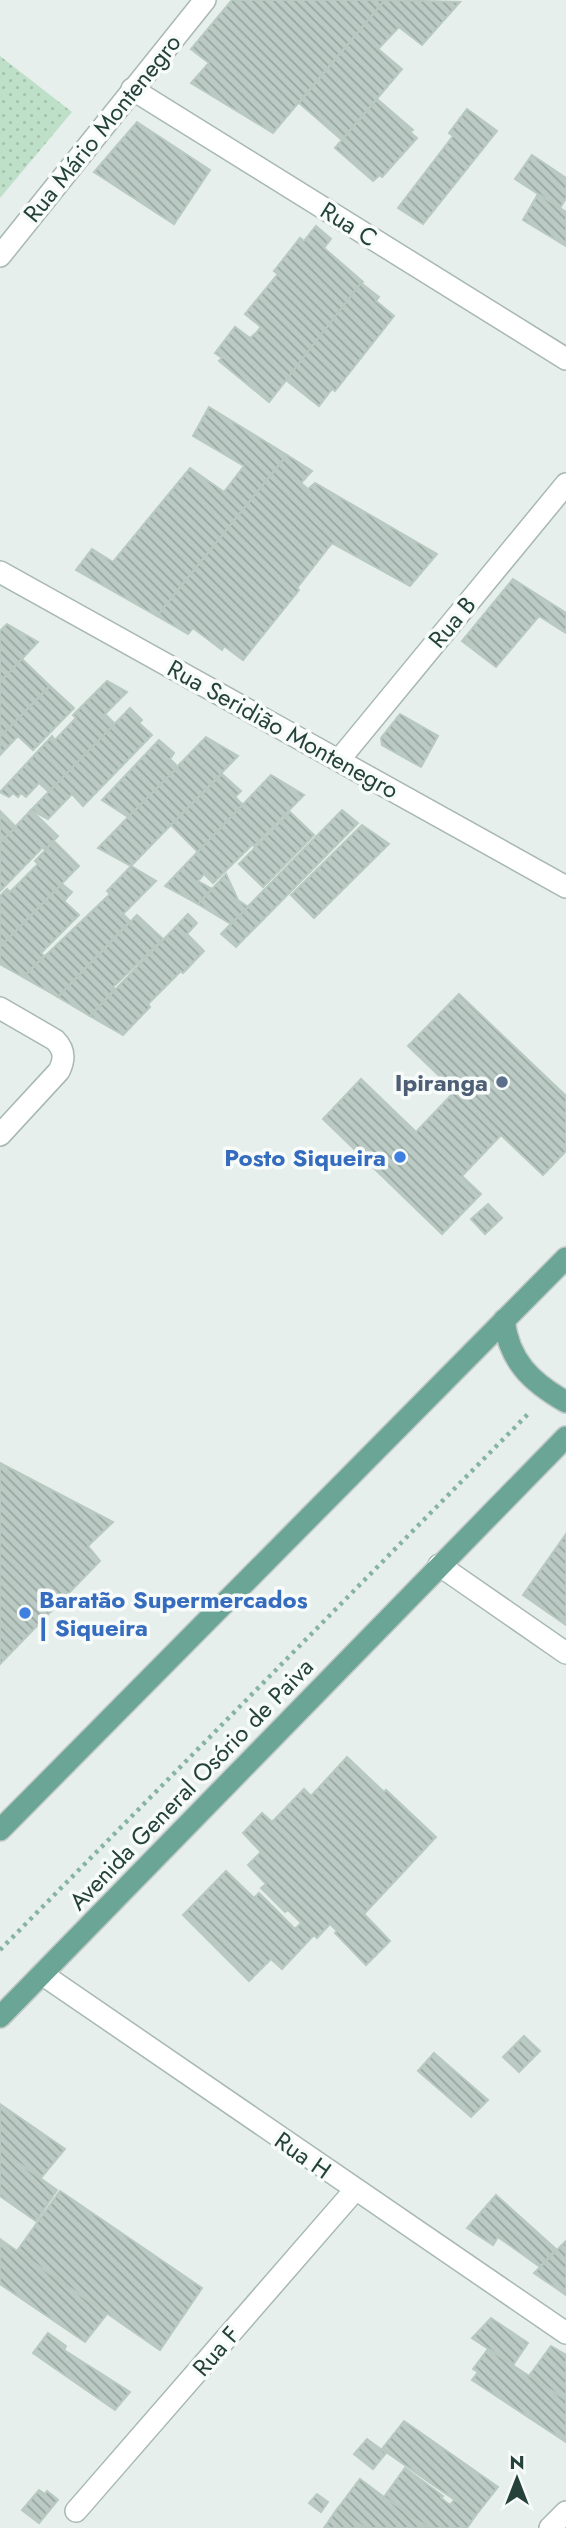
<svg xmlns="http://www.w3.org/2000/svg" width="566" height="2528" font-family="Jost,sans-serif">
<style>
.grass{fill:url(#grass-dots)}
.building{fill:url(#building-back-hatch);stroke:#b8c9c2;stroke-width:2}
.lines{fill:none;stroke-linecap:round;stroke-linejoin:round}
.minor-casing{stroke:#a8b8b2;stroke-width:24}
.primary-casing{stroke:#c2cac8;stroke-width:24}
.path{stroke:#86b3a5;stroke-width:4.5;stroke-dasharray:3.5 5;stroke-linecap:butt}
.minor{stroke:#fff;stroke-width:21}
.primary{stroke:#6aa596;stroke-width:21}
.service-dot{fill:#5c6f8a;stroke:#f7fbf9;stroke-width:2.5}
.shop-dot{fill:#3f7fe0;stroke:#f7fbf9;stroke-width:2.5}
.labels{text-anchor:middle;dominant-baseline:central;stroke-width:7;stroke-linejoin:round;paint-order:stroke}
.street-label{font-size:24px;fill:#24423a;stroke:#f7fbf9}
.service-label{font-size:24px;font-weight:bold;fill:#4e5e75;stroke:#f7fbf9;text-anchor:end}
.shop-label{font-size:24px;font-weight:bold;fill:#366cbe;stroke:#f7fbf9;text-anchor:end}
</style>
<defs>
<pattern id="grass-dots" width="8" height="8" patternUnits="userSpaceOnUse" patternTransform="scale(1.75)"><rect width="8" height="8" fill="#bfe0c8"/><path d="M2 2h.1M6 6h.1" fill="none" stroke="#a4c1ad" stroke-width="1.8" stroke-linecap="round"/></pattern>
<pattern id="building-back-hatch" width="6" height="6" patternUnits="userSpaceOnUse" patternTransform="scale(1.75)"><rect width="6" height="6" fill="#bbcac4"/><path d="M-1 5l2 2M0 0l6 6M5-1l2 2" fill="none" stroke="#98a6a0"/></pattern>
</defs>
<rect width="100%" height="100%" fill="#e6efeb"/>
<path class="grass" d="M0 56 72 112 0 198Z"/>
<g class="building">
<path d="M232 0H385L273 133 191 83 209 63 191 49Z"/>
<path d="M385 0 460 2 422 45 399 27 378 49 402 69 342 140 299 103Z"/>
<path d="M377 99 413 130 410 132 417 138 382 177 380 175 373 181 335 148Z"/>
<path d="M467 109 497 131 423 224 398 208 453 136 449 133Z"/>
<path d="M137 122 210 170 174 224 94 172Z"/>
<path d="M532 155 566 178V198L560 208 515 179Z"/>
<path d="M538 194 566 212V246L523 220Z"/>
<path d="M316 226 331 239 324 248 363 282 269 402 219 361 222 358 215 353 235 327 250 338 256 333 261 327 245 314 278 274 274 271 300 238 304 241Z"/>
<path d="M361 283 379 297 376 301 394 316 335 391 332 389 319 406 286 380Z"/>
<path d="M209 407 287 455 157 616 76 570 92 549 113 562 190 468 224 492 244 466 193 436Z"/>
<path d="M287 455 312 471 301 483 308 489 315 483 437 554 410 586 332 543 297 588 299 590 243 660 224 646 222 650 193 628 188 634 157 616Z"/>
<path d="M513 579 566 613V633L539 616 496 667 462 641Z"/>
<path d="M7 624 38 642 0 682V631Z"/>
<path d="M22 659 50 686 0 737V682Z"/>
<path d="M107 681 127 692 105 714 115 724 49 792 39 783 26 797 21 793 18 797 13 793 9 797 0 792 52 736 55 740 76 718 73 715Z"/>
<path d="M50 686 74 708 33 750 18 736 0 755V737Z"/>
<path d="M130 708 142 720 139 723 152 735 83 806 72 794 48 819 31 810Z"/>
<path d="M400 714 438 736 421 767 382 745 381 738Z"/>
<path d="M206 737 238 756 131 866 98 848Z"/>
<path d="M159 740 174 753 170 759 178 767 128 817 102 800Z"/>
<path d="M222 774 241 791 235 797 243 805 198 852 171 825Z"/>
<path d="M271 775 304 795 254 846 253 844 213 883 204 874 198 881 212 889 198 904 165 886Z"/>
<path d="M31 810 58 836 45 850 43 847 0 891V843Z"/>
<path d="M342 810 358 823 236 947 221 934Z"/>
<path d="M0 811 16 827 0 843Z"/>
<path d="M290 812 314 835 263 887 239 864Z"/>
<path d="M362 825 389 844 314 918 291 895Z"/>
<path d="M54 841 79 866 0 947V896L7 889 10 892 38 864 35 861Z"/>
<path d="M131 866 156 881 123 914 130 921 58 997 23 977 110 894 107 891Z"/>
<path d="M226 874 238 900 248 907 231 924 198 904Z"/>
<path d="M62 884 72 892 64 901 79 915 41 953 44 956 23 977 0 964V947Z"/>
<path d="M188 914 197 923 187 934 204 951 183 973 181 971 148 1004 150 1007 123 1035 90 1016Z"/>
<path d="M137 915 163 939 113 987 115 989 90 1016 58 997Z"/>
<path d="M459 994 566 1096V1151L543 1175 501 1135 462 1176 481 1194 442 1234 323 1119 361 1079 416 1132 455 1091 408 1046Z"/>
<path d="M488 1204 502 1218 485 1234 471 1219Z"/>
<path d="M0 1463 113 1522 88 1546 100 1561 0 1664Z"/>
<path d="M566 1534V1625L523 1595Z"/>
<path d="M347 1757 384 1792 386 1790 436 1837 364 1914 390 1941 366 1965 335 1933 337 1931 330 1924 317 1938 288 1910 285 1912 261 1888 266 1884 248 1865 261 1852 243 1833 262 1813 272 1822 304 1789 311 1796Z"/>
<path d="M226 1871 254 1898 259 1893 295 1929 300 1924 313 1936 282 1969 271 1959 249 1981 183 1915Z"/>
<path d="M524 2036 540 2051 519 2072 503 2057Z"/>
<path d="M434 2053 488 2100 471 2117 418 2071Z"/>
<path d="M0 2104 65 2149 41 2178 0 2150Z"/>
<path d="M0 2150 57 2190 36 2221 0 2196Z"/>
<path d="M60 2191 202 2288 160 2350 17 2251Z"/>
<path d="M496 2195 556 2249 540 2267 498 2237 493 2245 467 2228Z"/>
<path d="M0 2239 107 2314 85 2342 0 2284Z"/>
<path d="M566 2241V2295L534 2273Z"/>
<path d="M491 2318 528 2343 513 2365 472 2338Z"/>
<path d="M48 2333 66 2346 64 2350 130 2392 115 2410 33 2353Z"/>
<path d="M551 2346 566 2355V2400L529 2376Z"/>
<path d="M488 2349 566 2400V2442L472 2380 478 2372 473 2369Z"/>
<path d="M404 2421 498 2487 476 2515 382 2449Z"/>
<path d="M367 2439 386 2453 373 2469 354 2454Z"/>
<path d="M405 2468 443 2496 441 2498 450 2505 454 2500 476 2515 467 2528H429L384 2497Z"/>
<path d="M360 2479 384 2497 429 2528H365L338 2508Z"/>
<path d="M39 2490 45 2494 47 2491 58 2500 39 2523 22 2510Z"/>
<path d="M317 2494 328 2502 321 2512 309 2503Z"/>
<path d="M337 2509 338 2508 365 2528H324Z"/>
</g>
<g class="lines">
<defs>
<g id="minor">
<path d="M132 89 566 359"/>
<path d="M0 256 205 0"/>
<path d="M0 572 566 887"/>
<path d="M339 760 566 484"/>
<path d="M0 1008 55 1040C65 1050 65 1059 59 1071L0 1135"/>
<path d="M439 1565 566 1653"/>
<path d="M42 1974 566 2333"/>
<path d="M76 2511 355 2190"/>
<path d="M550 2528 566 2512"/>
</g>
<g id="primary">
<path d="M504 1320C509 1361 531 1382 566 1402"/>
<path d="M0 1830 566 1258"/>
<path d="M0 2017 566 1437"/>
</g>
</defs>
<use href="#minor" class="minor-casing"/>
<use href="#primary" class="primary-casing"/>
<path class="path" d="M0 1950 529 1413"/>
<use href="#minor" class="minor"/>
<use href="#primary" class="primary"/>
</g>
<circle class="service-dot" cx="502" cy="1082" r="7"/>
<g class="shop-dot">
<circle cx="400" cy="1157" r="7"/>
<circle cx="25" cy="1613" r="7"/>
</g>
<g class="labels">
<g class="street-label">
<text transform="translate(102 128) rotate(-51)">Rua Mário Montenegro</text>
<text transform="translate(349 224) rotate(32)">Rua C</text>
<text transform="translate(452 622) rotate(-50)">Rua B</text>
<text transform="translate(283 729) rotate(29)">Rua Seridião Montenegro</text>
<text transform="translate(191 1784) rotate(-46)">Avenida General Osório de Paiva</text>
<text transform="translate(303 2155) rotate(35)">Rua H</text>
<text transform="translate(216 2351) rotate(-49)">Rua F</text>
</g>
<g class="service-label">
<text x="488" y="1082">Ipiranga</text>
</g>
<g class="shop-label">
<text x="386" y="1157">Posto Siqueira</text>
<text x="39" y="1599" text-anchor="start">Baratão Supermercados<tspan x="39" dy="28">| Siqueira</tspan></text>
</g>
</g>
<g transform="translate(517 2479)" stroke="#f7fbf9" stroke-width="5" paint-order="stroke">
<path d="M0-5L12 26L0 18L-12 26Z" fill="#24423a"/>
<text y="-10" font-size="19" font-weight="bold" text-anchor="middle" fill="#24423a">N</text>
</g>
</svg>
